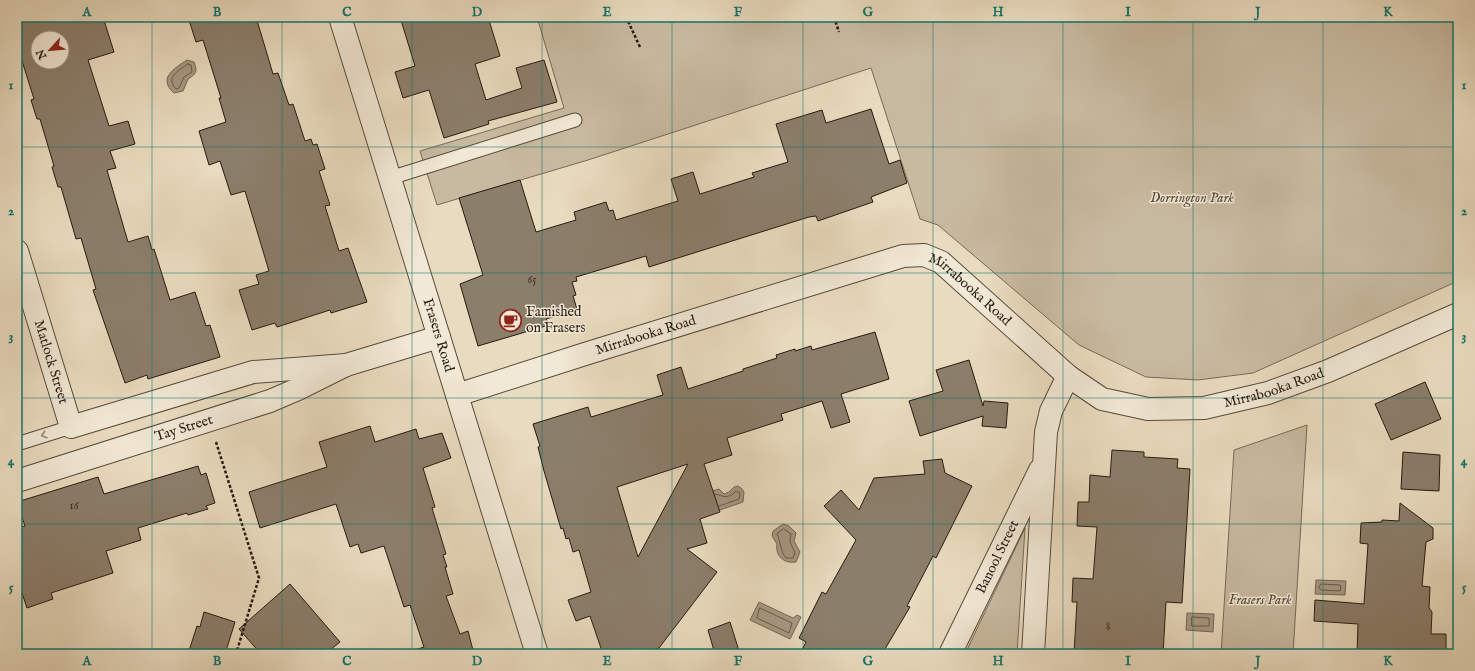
<svg xmlns="http://www.w3.org/2000/svg" width="1475" height="671" font-family="'IM FELL English',serif">
<style>
.green{fill:#c8baa1;stroke:#776a58}
.water{fill:#a79984;stroke:#736656}
.lines{fill:none;stroke-linecap:round;stroke-linejoin:round}
.shore{stroke:#665a4a;stroke-width:1}
.building{fill:#8b7e6b;stroke:#261a10;fill-rule:evenodd}
.service-casing{stroke:#574a3c;stroke-width:15}
.minor-casing{stroke:#574a3c;stroke-width:24}
.tertiary-casing{stroke:#574a3c;stroke-width:24}
.path{stroke:#261a10;stroke-width:2.5;stroke-dasharray:3 2;stroke-linecap:butt}
.service{stroke:#f1e8d5;stroke-width:13}
.minor{stroke:#f1e8d5;stroke-width:22}
.tertiary{stroke:#f1e8d5;stroke-width:22}
.oneway{stroke:#968b7c}
.grid{fill:none;stroke:#0f766e;stroke-width:1;stroke-opacity:0.55}
.labels{text-anchor:middle;dominant-baseline:central;stroke-width:3;stroke-linejoin:round;paint-order:stroke}
.number-label{font-size:12px;fill:#3f3327}
.park-label{font-size:14px;font-style:italic;fill:#574a3c;stroke:#f1e8d5}
.street-label{font-size:14px;fill:#261a10;stroke:#f1e8d5}
.poi-label{font-size:14px;fill:#261a10;stroke:#f1e8d5;text-anchor:start}
.neatline{fill:none;stroke:#0f766e;stroke-width:1.5}
.grid-label{font-size:13px;text-anchor:middle;font-weight:bold;fill:#0f766e}
</style>
<rect width="100%" height="100%" fill="#e9dbbf"/>
<filter id="stains"><feTurbulence type="fractalNoise" baseFrequency=".005" numOctaves="4"/><feColorMatrix values="0 0 0 0 .2 0 0 0 0 .09 0 0 0 0 .02 0 0 0 .5 -.17"/></filter>
<radialGradient id="worn" r=".72"><stop offset=".6" stop-color="#630" stop-opacity="0"/><stop offset="1" stop-color="#630" stop-opacity=".3"/></radialGradient>
<g class="green">
<path d="M537 17H1458V281L1253 373 1198 380 1146 377 1079 345 938 225 920 219 871 68 588 160 437 205 420 151 564 108Z"/>
<path d="M1307 425 1293 654H1221L1234 450Z"/>
<path d="M1025 528 1017 654H965Z"/>
</g>
<g class="water">
<path d="M187 60 194 62C198 72 196 74 188 79L183 91 174 93C157 78 175 68 187 60Z"/>
<path d="M738 486 741 488 744 492 743 502 717 511 712 491 719 489 724 494 729 492 734 487Z"/>
<path d="M783 524 789 526 796 533 794 541 800 552 796 562C784 564 775 556 777 544L772 536 773 531Z"/>
<path d="M1316 580 1346 581 1345 595 1315 594Z"/>
<path d="M759 602 793 618 797 615 801 617 790 639 750 620Z"/>
<path d="M1187 613 1214 614 1213 632 1186 630Z"/>
</g>
<g class="lines">
<g class="shore">
<path d="M188 64 191 65 192 72 184 77 179 88 176 89C165 77 179 70 188 64Z"/>
<path d="M715 494C725 497 728 499 736 491L740 493 739 499 719 506"/>
<path d="M784 529 791 534 790 542 795 553 793 558H786C780 551 781 542 777 534Z"/>
<path d="M1321 584 1340 585 1341 589 1340 591 1321 590 1319 588Z"/>
<path d="M760 608 792 623 789 633 757 618Z"/>
<path d="M1192 617 1209 618V626H1192Z"/>
</g>
</g>
<g class="building">
<path d="M17 17H103L114 52 88 60 109 126 128 121 135 144 110 151 116 168 107 170 128 242 148 236 152 250 154 249 170 300 195 292 206 326 210 325 220 357 148 379 147 375 125 383 93 290 96 289 81 238 76 239 61 187H58L52 167 54 166 40 119H37L31 100 34 99 17 45ZM38 38H62V62H38Z"/>
<path d="M188 17H256L273 74 278 73 289 105 293 104 305 141 311 139 313 145 317 144 325 169 319 171 330 205 325 206 339 251 348 248 367 302 331 313 330 310 277 327 275 323 252 330 239 290 259 284 256 275 269 271 245 191 231 195 220 161 209 165 199 131 226 122 219 98H221L203 40 196 42Z"/>
<path d="M400 17H488L500 56 475 64 486 100 522 88 516 68 544 60 557 102 488 121 489 124 444 138 429 90 403 98 395 72 415 66Z"/>
<path d="M871 109 889 164 900 160 907 183 871 197 873 202 818 221 816 216 809 217 649 267 646 256 576 277 577 281 572 282 576 295 573 296 577 309 546 319 549 325 478 346 460 284 483 275 459 198 520 180 536 232 576 220 574 212 606 202 609 211 613 210 616 220 678 201 671 179 693 172 700 194 754 177 752 173 788 162 776 124 822 110 826 123Z"/>
<path d="M875 332 889 379 841 394 850 422 831 428 822 401 781 414 783 420 727 438 732 455 704 464 720 512 700 519 707 543 687 549 717 572 659 648 641 654H603L590 616 576 621 568 600 591 592 579 550 573 552 569 538 566 539 563 528 561 529 544 471 538 447 540 446 533 424 588 407 591 417 663 395 657 375 681 367 688 389 743 371V369L777 358 776 355 795 349V351L811 346 812 350ZM688 464 638 557 617 487Z"/>
<path d="M969 360 983 406 984 401 1008 403 1006 428 982 426 983 416 920 436 909 401 943 391 936 370Z"/>
<path d="M1425 382 1441 419 1391 440 1375 404Z"/>
<path d="M370 426 375 442 416 429 419 439 442 433 451 458 423 468 435 507 432 508 446 554 443 555 447 567H445L453 594 446 596 460 634 468 631 474 654H412V651L424 647 410 605 404 607 384 546 361 553 358 544 350 547 336 504 260 528 249 492 327 467 319 442Z"/>
<path d="M1112 450 1144 452V457L1178 459 1177 468 1190 469 1182 603 1166 602 1163 654 1105 651V654L1074 653 1077 602H1072L1073 578 1093 579 1097 527 1077 526 1078 502H1089L1090 475 1110 477Z"/>
<path d="M1403 452 1440 455 1439 491 1401 489Z"/>
<path d="M942 459 945 473 972 486 936 558 933 556 907 606 910 607 882 654H800L806 642 799 638 822 592 826 594 856 540 824 506 841 490 859 510 874 478 925 474 923 461Z"/>
<path d="M198 466 201 475 206 473 215 503 206 506 208 509 188 515 187 513 138 528 141 540 106 551 113 573 51 593 53 599 27 608 17 578V528L25 526 17 502 98 477 104 494Z"/>
<path d="M1400 503 1433 528V539L1426 542 1422 586 1430 587 1429 608 1432 612 1431 634H1446V654H1357L1358 624 1314 621 1315 600 1364 604 1368 544 1360 543 1361 523 1382 522V520L1399 521Z"/>
<path d="M290 584 340 642 325 654H261L239 629Z"/>
<path d="M204 612 235 622 225 654H188L197 626 200 627Z"/>
<path d="M730 622 740 654H715L708 630Z"/>
</g>
<g class="lines">
<defs>
<g id="service">
<path d="M390 178 575 120"/>
<path d="M17 444 71 427"/>
</g>
<g id="minor">
<path id="s1" d="M17 251 71 427 253 372 346 365"/>
<path id="s2" d="M17 481 270 401 298 389 346 365 439 337"/>
<path id="s3" d="M950 654 1040 470"/>
<path d="M1033 654 1046 432 1051 411 1068 376"/>
</g>
<g id="tertiary">
<path id="s4" d="M340 17 537 654"/>
<path id="s5" d="M457 395 585 354 903 256 924 255 941 262 1068 376 1102 399 1148 409 1204 408 1268 393 1328 371 1458 314"/>
</g>
</defs>
<use href="#service" class="service-casing"/>
<use href="#minor" class="minor-casing"/>
<use href="#tertiary" class="tertiary-casing"/>
<g class="path">
<path d="M626 17 640 47"/>
<path d="M834 17 839 32"/>
<path d="M216 442 259 578 236 654"/>
</g>
<use href="#service" class="service"/>
<use href="#minor" class="minor"/>
<use href="#tertiary" class="tertiary"/>
</g>
<defs><path id="oneway-chevron" d="M-2-3.5L2.5 0L-2 3.5" fill="none" stroke-width="1.6" stroke-linecap="round" stroke-linejoin="round"/></defs>
<use class="oneway" href="#oneway-chevron" transform="translate(44 435) rotate(163)"/>
<path class="grid" d="M152 17V654M282 17V654M412 17V654M542 17V654M672 17V654M803 17V654M933 17V654M1063 17V654M1193 17V654M1323 17V654M17 147H1458M17 273H1458M17 398H1458M17 524H1458"/>
<defs>
<symbol id="cafe-ring" viewBox="-11 -11 22 22"><circle r="9.5" fill="#f1e8d5" stroke="#8f2418" stroke-width="1.5"/><path d="M-5.5-4.5H6V0H3Q3 3.5 0 3.5H-2.5Q-5.5 3.5-5.5 0ZM3-3.2v2h1.7v-2ZM-6 4.5H4V6H-6Z" fill="#8f2418"/></symbol>
</defs>
<g fill-rule="evenodd">
<use href="#cafe-ring" x="498" y="308" width="25" height="25"/>
</g>
<g class="labels">
<g class="number-label">
<text x="532" y="279">65</text>
<text x="74" y="505">16</text>
<text x="1108" y="626">8</text>
</g>
<g class="park-label">
<text x="1192" y="198">Dorrington Park</text>
<text x="1260" y="600">Frasers Park</text>
</g>
<g class="street-label">
<text stroke="none"><textPath href="#s5" startOffset="546">Mirrabooka Road</textPath></text>
<text stroke="none"><textPath href="#s4" startOffset="333">Frasers Road</textPath></text>
<text stroke="none"><textPath href="#s5" startOffset="198">Mirrabooka Road</textPath></text>
<text stroke="none"><textPath href="#s1" startOffset="116">Matlock Street</textPath></text>
<text stroke="none"><textPath href="#s5" startOffset="894">Mirrabooka Road</textPath></text>
<text stroke="none"><textPath href="#s2" startOffset="175">Tay Street</textPath></text>
<text stroke="none"><textPath href="#s3" startOffset="108">Banool Street</textPath></text>
</g>
<g class="poi-label">
<text x="526" y="312">Famished<tspan x="526" dy="16">on Frasers</tspan></text>
</g>
</g>
<rect width="1475" height="671" fill="none" stroke="#e9dbbf" stroke-width="44"/>
<g transform="translate(50 50) rotate(243)"><circle r="19" fill="#f1e8d5" stroke="#a09686"/>
<path d="M0-3L7 15L0 10L-7 15Z" fill="#8f2418"/>
<text y="-6" font-size="11" font-weight="bold" text-anchor="middle" fill="#261a10">N</text>
</g>
<rect x="22" y="22" width="1431" height="627" class="neatline"/>
<g class="grid-label">
<text x="87" y="16">A</text>
<text x="217" y="16">B</text>
<text x="347" y="16">C</text>
<text x="477" y="16">D</text>
<text x="607" y="16">E</text>
<text x="738" y="16">F</text>
<text x="868" y="16">G</text>
<text x="998" y="16">H</text>
<text x="1128" y="16">I</text>
<text x="1258" y="16">J</text>
<text x="1388" y="16">K</text>
<text x="11" y="89">1</text>
<text x="1464" y="89">1</text>
<text x="11" y="215">2</text>
<text x="1464" y="215">2</text>
<text x="11" y="340">3</text>
<text x="1464" y="340">3</text>
<text x="11" y="465">4</text>
<text x="1464" y="465">4</text>
<text x="11" y="591">5</text>
<text x="1464" y="591">5</text>
<text x="87" y="665">A</text>
<text x="217" y="665">B</text>
<text x="347" y="665">C</text>
<text x="477" y="665">D</text>
<text x="607" y="665">E</text>
<text x="738" y="665">F</text>
<text x="868" y="665">G</text>
<text x="998" y="665">H</text>
<text x="1128" y="665">I</text>
<text x="1258" y="665">J</text>
<text x="1388" y="665">K</text>
</g>
<rect width="100%" height="100%" filter="url(#stains)"/>
<rect width="100%" height="100%" fill="url(#worn)"/>
</svg>
